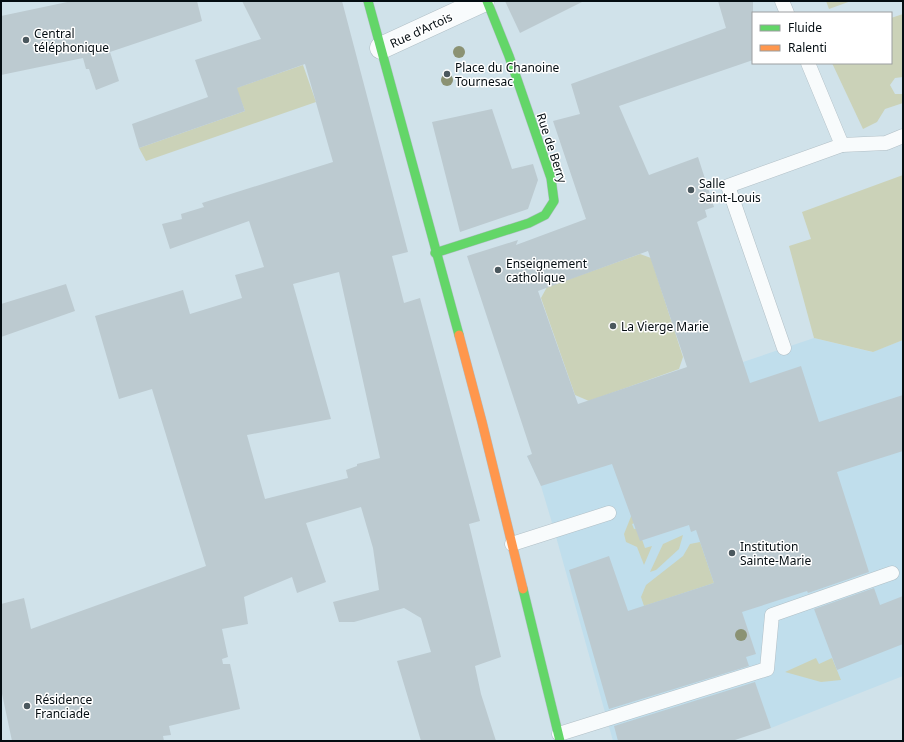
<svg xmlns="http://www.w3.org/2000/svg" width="904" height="742" font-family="'Noto Sans',sans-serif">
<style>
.built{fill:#c0deec}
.green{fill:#cbd2b8}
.building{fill:#bccad0;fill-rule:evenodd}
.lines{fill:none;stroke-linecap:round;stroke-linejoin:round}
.lane-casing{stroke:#b1bfc6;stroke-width:15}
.street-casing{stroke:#b1bfc6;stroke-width:23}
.fast-casing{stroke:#b1bfc6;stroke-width:10}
.slow-casing{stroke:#b1bfc6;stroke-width:10}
.lane{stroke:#f8fbfc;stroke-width:14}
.street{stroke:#f8fbfc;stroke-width:22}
.fast{stroke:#63d668;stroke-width:9}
.slow{stroke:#ff974d;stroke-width:9}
.tree{fill:#8b9273}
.poi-dot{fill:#4b585e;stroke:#fff;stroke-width:1.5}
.labels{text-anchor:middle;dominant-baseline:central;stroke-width:3;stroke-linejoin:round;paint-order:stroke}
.street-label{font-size:12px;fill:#040d12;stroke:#fff}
.poi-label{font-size:12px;fill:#040d12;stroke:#fff;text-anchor:start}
</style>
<rect width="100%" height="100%" fill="#d0e2ea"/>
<path class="built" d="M814 338 872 352 903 340V676L771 728 764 710 668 741H613L553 526 541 486 527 456 573 441 743 362Z"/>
<g class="green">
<path d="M826 1H851L829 9Z"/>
<path d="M903 14V77L895 78 890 85 895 94H903V103L885 109 877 122 863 129 832 63H891V18Z"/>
<path d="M303 65 316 102 146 161 139 148 245 111 236 88Z"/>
<path d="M903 175V340L873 352 814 338 789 246 811 239 802 212Z"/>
<path d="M640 254 651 258 683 357 679 369 589 401 575 395 541 298 547 287Z"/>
<path d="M632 514 635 523 632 524 634 529 638 528 645 548 652 546 644 565 637 547 626 542 624 534Z"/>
<path d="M683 535 679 549 656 570 650 572 663 544Z"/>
<path d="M700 542 714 583 644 606 641 597 646 585 683 556 690 544Z"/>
<path d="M816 658 819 664 832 658 841 680 821 682 785 672Z"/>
</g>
<g class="building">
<path d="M72 1H197L202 21 110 52 119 81 96 90 89 69H86L83 58 1 75V16Z"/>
<path d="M242 1H342L408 252 392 256 404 303 420 298 480 521 469 524 501 657 475 666 481 694 496 741H421L397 661 431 652 421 618 404 608 354 622H339L333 602 379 590 373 548 361 507 306 523 326 582 297 593 292 577 244 597 248 624 222 629 228 657 222 659 223 664H230L240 709 169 726 171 735 163 736 164 741H12L1 689V604L24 598 31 629 206 566 152 389 119 399 95 316 183 290 190 314 242 298 235 275 264 267 249 221 170 249 162 224 182 219 181 214 204 207 202 203 333 162 305 64 237 88 245 111 139 148 132 124 208 97 195 60 261 39ZM339 272 380 458 357 464V466L346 470 348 478 265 499 247 435 331 419 293 284Z"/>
<path d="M505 1H584L520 33Z"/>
<path d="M718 1H753V60L619 106 649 175 698 157 714 207 705 210 707 217 697 222 750 383 801 366 819 422 903 395V451L837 472 869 572 808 593 807 591 742 612 756 654 746 657 749 666 609 709 569 570 609 556 628 611 714 583 696 530 691 532 689 525 640 541 612 464 541 486 527 456 532 454 467 256 518 240 516 245 586 219 553 121 580 114 571 84 726 28ZM648 251 687 367 578 404 538 291Z"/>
<path d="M492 109 512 169 533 164 538 180 528 209 460 232 432 122Z"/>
<path d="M66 284 75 311 1 337V304Z"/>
<path d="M874 588 880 605 903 596V644L837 670 814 609Z"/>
<path d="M755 682 771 728 732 741H618L614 726Z"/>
</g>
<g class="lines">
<defs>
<g id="lane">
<path d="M782 1 787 13"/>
<path d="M842 145 886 143 903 136"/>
<path d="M784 348 728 186 842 145 808 63"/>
<path d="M512 544 609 513"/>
<path d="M559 734 767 669 772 615 892 573"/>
</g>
<path id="street" d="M381 48 483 1"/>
<g id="fast">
<path d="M368 1 459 335"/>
<path d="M435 253 529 223 545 215 554 201 551 178 509 56 487 1"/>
<path d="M523 589 560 741"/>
</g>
<path id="slow" d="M459 335 482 422 523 589"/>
</defs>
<use href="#lane" class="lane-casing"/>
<use href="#street" class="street-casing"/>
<use href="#fast" class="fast-casing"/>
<use href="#slow" class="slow-casing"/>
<use href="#lane" class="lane"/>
<use href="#street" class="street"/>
<use href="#fast" class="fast"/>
<use href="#slow" class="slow"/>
</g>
<g class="tree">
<circle cx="459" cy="52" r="6"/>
<circle cx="447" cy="80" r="6"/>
<circle cx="741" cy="635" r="6"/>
</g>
<g class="poi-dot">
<circle cx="26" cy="40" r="4"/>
<circle cx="447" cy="74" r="4"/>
<circle cx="691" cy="190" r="4"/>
<circle cx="498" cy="270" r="4"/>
<circle cx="613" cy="326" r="4"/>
<circle cx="732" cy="553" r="4"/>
<circle cx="27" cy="706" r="4"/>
</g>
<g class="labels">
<g class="street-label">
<text transform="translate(421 30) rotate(-25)">Rue d'Artois</text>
<text transform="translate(552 148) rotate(72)">Rue de Berry</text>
</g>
<g class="poi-label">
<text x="34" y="33">Central<tspan x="34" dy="14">téléphonique</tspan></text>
<text x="455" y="67">Place du Chanoine<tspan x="455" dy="14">Tournesac</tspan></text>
<text x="699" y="183">Salle<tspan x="699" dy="14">Saint-Louis</tspan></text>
<text x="506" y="263">Enseignement<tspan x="506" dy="14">catholique</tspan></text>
<text x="621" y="326">La Vierge Marie</text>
<text x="740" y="546">Institution<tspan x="740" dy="14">Sainte-Marie</tspan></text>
<text x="35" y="699">Résidence<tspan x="35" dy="14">Franciade</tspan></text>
</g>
</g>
<rect width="904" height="742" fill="none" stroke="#040d12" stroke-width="4"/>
<rect x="752" y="12" width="140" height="52" fill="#ffffff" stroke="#9b9ea0"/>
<rect x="760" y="25" width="20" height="6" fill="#63d668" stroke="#9b9ea0"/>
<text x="788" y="32" font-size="12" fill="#040d12">Fluide</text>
<rect x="760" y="45" width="20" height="6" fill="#ff974d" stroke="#9b9ea0"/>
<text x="788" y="52" font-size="12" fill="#040d12">Ralenti</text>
</svg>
